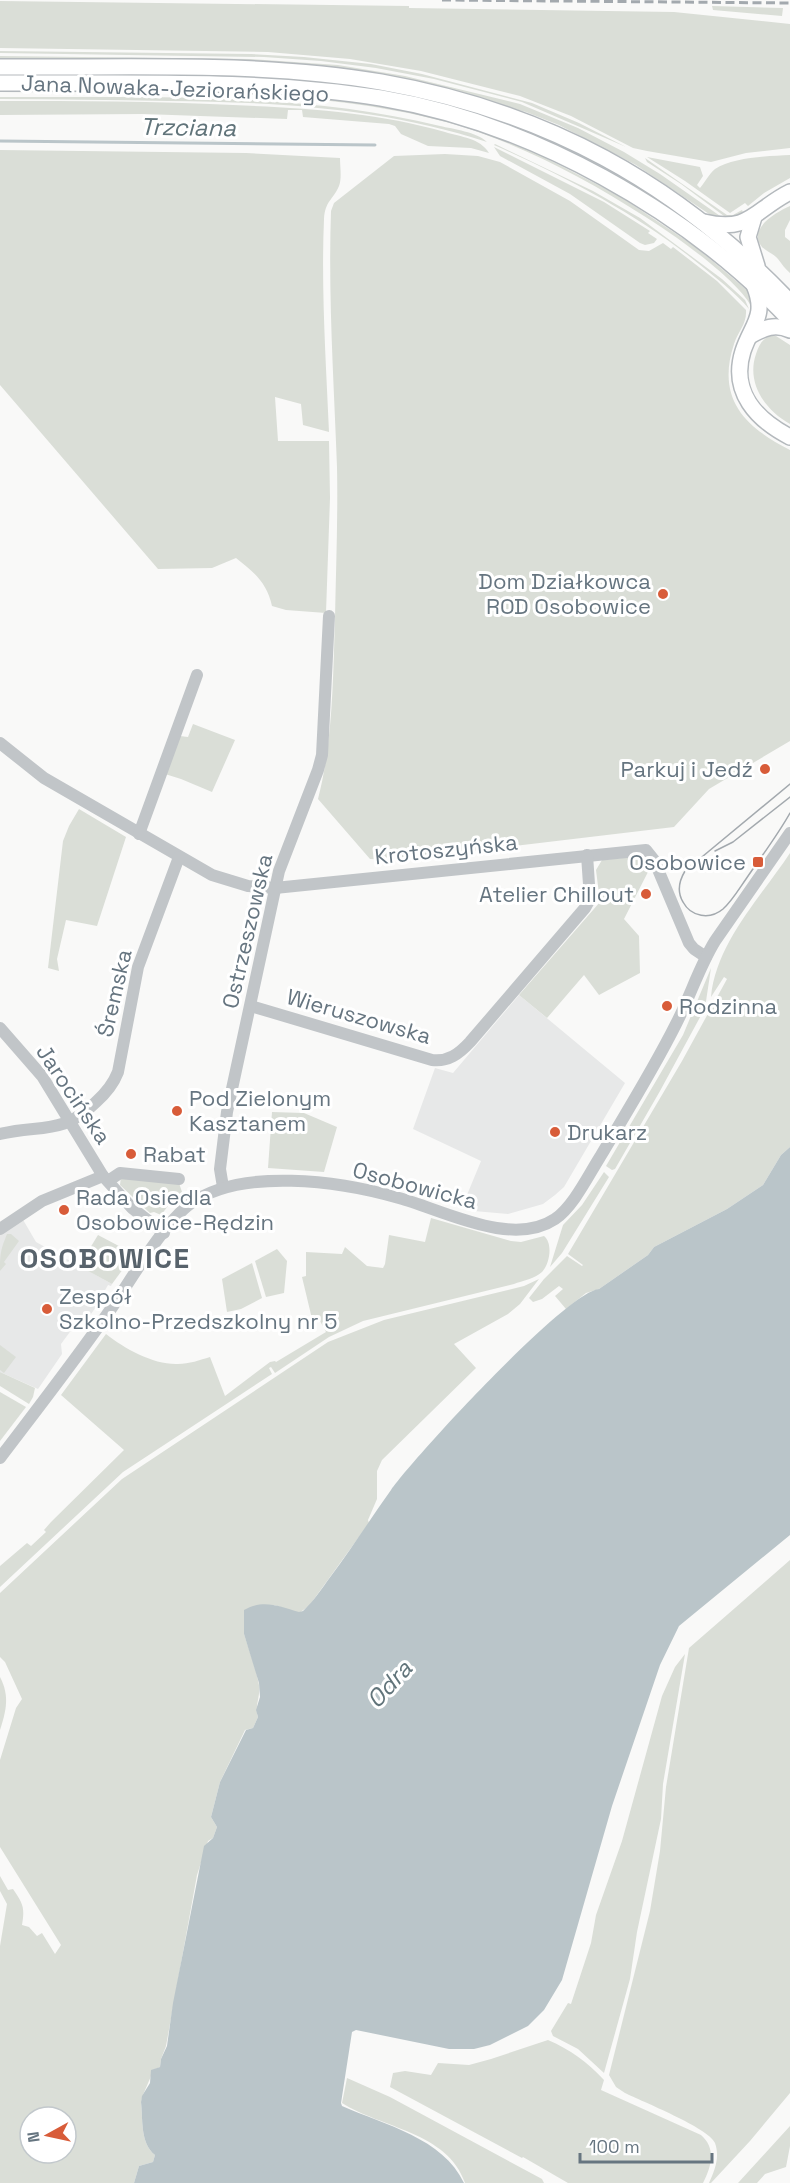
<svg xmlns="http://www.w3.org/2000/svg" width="790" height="2183" font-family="'Space Grotesk',sans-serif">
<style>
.built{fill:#e7e8e8}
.green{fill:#daded7;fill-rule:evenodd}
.water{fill:#bac5c9}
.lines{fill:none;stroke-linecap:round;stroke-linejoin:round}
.stream{stroke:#bac5c9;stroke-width:3}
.major-casing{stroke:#b4b9bd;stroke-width:18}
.minor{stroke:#c1c5c8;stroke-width:12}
.major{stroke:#fff;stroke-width:15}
.tram{stroke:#a3a9ae;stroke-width:1.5}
.rail{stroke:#a3a9ae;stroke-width:3;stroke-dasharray:9 4.5;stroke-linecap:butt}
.poi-dot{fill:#d85c39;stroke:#fff;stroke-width:2}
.labels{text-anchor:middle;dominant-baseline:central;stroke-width:6;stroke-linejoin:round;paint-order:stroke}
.street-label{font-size:22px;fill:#667580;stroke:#fff}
.poi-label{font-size:22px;fill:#667580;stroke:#fff;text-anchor:start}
.water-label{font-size:24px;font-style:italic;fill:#61747a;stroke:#fff}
.district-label{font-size:28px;font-weight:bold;letter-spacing:1.5px;fill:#58636c;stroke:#fff}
</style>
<rect width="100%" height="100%" fill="#f9f9f8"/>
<g class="built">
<path d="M519 995 625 1083 564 1187 555 1195 543 1204 508 1214 474 1211 462 1207 481 1161 413 1129 435 1068 453 1073Z"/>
<path d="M22 1218 36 1242 112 1284 111 1286 108 1285 104 1292 105 1294 84 1324 75 1325 61 1344 62 1354 38 1389 0 1372V1234Z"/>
</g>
<g class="green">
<path d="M0 1 409 6V8L674 12 790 24V148L746 153 711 162 647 151 633 148 571 116 520 96 421 71 350 59 268 52 0 48Z"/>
<path d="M712 6 783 8 782 16 713 10Z"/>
<path d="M0 51 251 54 304 57 371 64 422 74 532 103 579 123 626 147 522 102 434 79 376 68 321 61 264 57 0 53Z"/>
<path d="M0 56 250 59 338 65 405 76 520 104 578 128 624 152 660 174 723 218 737 221 712 216 636 165 559 125 526 112 421 85 0 61Z"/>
<path d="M0 72 225 75 299 78 391 90 485 114 569 147 633 182 680 214 678 215 631 185 563 149 437 104 0 77Z"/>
<path d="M0 88 211 90 349 99 463 122 532 151 618 195 696 247 748 291 752 295 751 306C737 279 672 233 644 216 587 179 522 145 457 125 315 84 147 94 0 92Z"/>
<path d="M0 97C147 98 297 91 440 126 453 129 477 132 487 142 383 108 277 102 168 101 112 100 56 99 0 99Z"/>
<path d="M0 101C78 101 155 101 233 105 305 108 376 112 445 132 461 137 480 138 489 153L471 148 428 146 401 134 395 126 389 124 315 118 303 117 302 110H288L287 119 144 114 0 115Z"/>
<path d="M495 144 593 191 640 218 722 279 745 300 749 309C736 293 716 278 699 264 637 214 566 177 494 145Z"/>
<path d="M494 147 604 202 650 231 648 233 657 239 654 243 645 245 640 243 570 194 500 156Z"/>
<path d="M0 150 246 153 340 158C340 167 342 178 339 186 333 200 325 201 324 219 321 290 326 361 329 432L303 425 301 404 275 397 278 441H329L330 498 326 613 286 610 272 606C267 583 254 572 236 558L212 568 158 569 0 385Z"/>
<path d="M445 154 478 156 500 162 570 201 639 250 649 251 663 243 671 249 673 247 717 281 746 310C747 324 738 331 734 344 716 399 745 427 790 450V741L709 789 674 827 397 860 370 859 318 799C333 741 333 678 335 618 336 568 338 517 337 467 334 382 328 297 331 211L334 203 394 156Z"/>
<path d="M790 155V178L764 193 748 206 745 203 730 213 685 181 647 157 700 167 703 176 697 185 700 188C705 182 709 174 715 169 733 157 769 156 790 155Z"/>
<path d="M645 158 727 215H733L742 210 743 212 732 218 724 216 681 184 647 162Z"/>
<path d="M790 206V220L785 230V237L790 241V273C785 269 782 264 778 259 773 253 767 252 762 247 747 229 776 212 790 206Z"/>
<path d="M770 336H776L790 345V424C765 410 746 383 756 354 759 345 762 339 770 336Z"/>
<path d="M193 724 235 740 212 792 181 779 165 774 180 736 188 737Z"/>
<path d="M79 809 126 837 97 926 66 920 57 959 59 971 48 968 63 841 69 826Z"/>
<path d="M790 853V1147L781 1155 763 1185 727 1209 654 1247 648 1255 599 1289 586 1293 566 1309 555 1296 563 1289 559 1286 542 1299 533 1302 529 1298 544 1279 567 1256 582 1266 583 1265 568 1254 682 1061 727 979 724 977 711 997C716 943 761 897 790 853Z"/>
<path d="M632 857 641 860 649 870 624 919 639 936 640 973 599 995 584 975 547 1018 519 995 600 902 596 870 602 860Z"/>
<path d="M711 968 705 1008 660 1091 615 1169 612 1170 606 1166 683 1035Z"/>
<path d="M272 1112 304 1113 337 1127 324 1172 268 1168Z"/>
<path d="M604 1172 609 1177 562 1253 550 1267 563 1225 582 1205Z"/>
<path d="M121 1177 179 1183 182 1192 178 1197 172 1193 163 1201 168 1206 161 1215 154 1212 150 1213 120 1185Z"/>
<path d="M431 1218 511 1241 521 1242 544 1236C553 1243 550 1264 542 1272 536 1278 522 1281 514 1284L363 1321 329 1337 275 1373 271 1367 269 1368 272 1374 123 1472 0 1587V1566L27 1543 31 1546 46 1532 44 1530 51 1522 124 1450 61 1395 106 1334C125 1349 154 1365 178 1364 189 1364 200 1360 210 1357L225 1396 270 1362 275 1361 276 1362 326 1332 320 1321 313 1323 302 1277 306 1276V1252L342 1254 345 1247 367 1266 383 1268 385 1264 389 1235 425 1242Z"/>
<path d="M7 1234H11L19 1241 4 1262 6 1264 0 1271C0 1253 1 1249 7 1234Z"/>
<path d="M98 1235 134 1254 112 1284 79 1266Z"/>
<path d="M277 1249 287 1261 284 1293 266 1297 255 1261Z"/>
<path d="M252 1263 262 1298 241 1309 227 1312 222 1279Z"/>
<path d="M539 1279 520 1304 508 1314 454 1344 476 1368 382 1460 377 1471V1499L368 1520 369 1523 309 1606 299 1613 274 1605 244 1634C249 1650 256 1668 259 1685 261 1696 254 1706 258 1717L253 1728 245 1730 220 1782 211 1817 217 1827 213 1838 208 1841 197 1875 166 2046 161 2059 160 2067 153 2070C150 2081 143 2092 141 2102 143 2120 140 2143 155 2155L153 2162 139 2166 134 2183H0V1946L7 1904 0 1891V1876L8 1890 13 1889C23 1904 25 1907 22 1925L29 1927 37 1936 42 1933 55 1954 61 1945 0 1847V1760L16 1708 22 1699 5 1662 0 1657V1593L122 1479 328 1342 384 1320 524 1286ZM30 2117H66V2153H30Z"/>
<path d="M0 1345 16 1357 4 1373 0 1370Z"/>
<path d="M0 1372 35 1388 33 1397 29 1404 0 1386Z"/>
<path d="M0 1392 26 1407 0 1441Z"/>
<path d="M790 1560V2093L750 2141 711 2183H709C715 2170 720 2157 715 2143 709 2128 641 2101 625 2093L616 2087 609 2075 650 1911 660 1851 666 1787 689 1648Z"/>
<path d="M685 1654 663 1784 661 1819 637 1932 630 1979 604 2073 578 2049 553 2036 551 2031 568 2003 571 2004 591 1943 596 1915 622 1841 662 1696 675 1667Z"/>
<path d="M0 1677C10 1696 6 1711 0 1730Z"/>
<path d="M548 2040C571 2050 587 2062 604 2080L601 2090 701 2135C717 2149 711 2167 703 2183H568L523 2157 522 2158 390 2087 393 2073 405 2071 431 2075 438 2063 469 2065 491 2059Z"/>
<path d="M347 2078 390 2097 542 2179 544 2183H465C448 2132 381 2128 342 2103Z"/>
<path d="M790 2126V2146L786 2167 765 2174 757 2183H738Z"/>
</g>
<path class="water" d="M790 1147V1535L679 1626 660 1665 612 1806 562 1980 544 2010 528 2026 490 2045 474 2049H449L356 2030 352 2032 341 2103 342 2106C385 2125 443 2138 464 2183H134L139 2166 153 2162 155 2155C140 2143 143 2120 141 2102L142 2096 150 2083 151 2070 160 2067 161 2059 167 2046 173 2003 204 1846 213 1838 217 1827 211 1817 220 1782 246 1730 253 1728 258 1717 256 1710 260 1697 259 1683 244 1634V1610C263 1599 279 1606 299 1612L303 1611C314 1601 322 1588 331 1576 352 1548 371 1518 391 1490 415 1456 566 1292 599 1289L648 1255 654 1247 727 1209 763 1185 781 1155Z"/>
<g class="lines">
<path class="stream" d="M0 141 375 145"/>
<defs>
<g id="major">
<path d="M0 67C124 68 259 61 381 82 545 111 676 182 790 302"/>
<path d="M0 83C127 84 256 78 381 98 531 123 686 210 790 320"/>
<path d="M754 217 748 237 757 266"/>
<path d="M704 222C750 233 754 210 790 192"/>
<path d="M754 285C767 316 752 324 743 351 730 392 757 420 790 437"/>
<path d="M750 336C764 328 775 323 790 330"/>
</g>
</defs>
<use href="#major" class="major-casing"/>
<g class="minor">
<path d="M0 743 44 778 212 875 248 886 275 888 646 850 654 860 689 943 694 949 706 957"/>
<path d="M139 834 197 675"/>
<path d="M251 1006 432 1060C448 1062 459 1054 470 1042L585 908 590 899 587 855"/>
<path d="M0 1028 42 1076 103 1176 132 1208 164 1233"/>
<path d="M0 1134C40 1124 62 1136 96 1102 106 1093 113 1085 118 1072L138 967 179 857"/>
<path d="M108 1181 120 1173 179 1179"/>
<path d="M223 1187 220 1169 227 1112 279 871 318 770 322 755 329 616"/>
<path d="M0 1229 42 1201 103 1176"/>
<path d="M0 1458C38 1408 77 1358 113 1306 132 1278 164 1223 190 1204 241 1167 340 1181 399 1198 443 1210 512 1248 555 1219 573 1207 588 1176 600 1157 626 1113 653 1070 676 1024 690 997 699 967 715 941L790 833"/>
</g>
<use href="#major" class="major"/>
<g class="tram">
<path d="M790 784 685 871C679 881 677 892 683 902 691 917 710 920 723 909 732 901 739 889 746 879 761 857 777 836 790 813"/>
<path d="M715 851 733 842 790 797"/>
</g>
<path class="rail" d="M442 0 790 3"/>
</g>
<g class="poi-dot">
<circle cx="663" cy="594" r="6"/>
<circle cx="765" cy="769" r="6"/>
<rect x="752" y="856" width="12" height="12" rx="3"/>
<circle cx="646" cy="894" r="6"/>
<circle cx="667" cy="1006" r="6"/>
<circle cx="177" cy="1111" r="6"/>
<circle cx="555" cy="1132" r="6"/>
<circle cx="131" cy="1154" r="6"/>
<circle cx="64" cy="1210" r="6"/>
<circle cx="47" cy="1309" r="6"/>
</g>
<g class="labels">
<g class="street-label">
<text transform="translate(175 88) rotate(2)">Jana Nowaka-Jeziorańskiego</text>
<text transform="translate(446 849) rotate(-6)">Krotoszyńska</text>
<text transform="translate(247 931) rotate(-77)">Ostrzeszowska</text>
<text transform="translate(114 993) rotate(-77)">Śremska</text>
<text transform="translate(359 1016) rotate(16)">Wieruszowska</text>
<text transform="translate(74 1094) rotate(56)">Jarocińska</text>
<text transform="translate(415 1185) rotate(15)">Osobowicka</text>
</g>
<g class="poi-label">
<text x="651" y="581" text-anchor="end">Dom Działkowca<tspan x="651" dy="25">ROD Osobowice</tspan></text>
<text x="753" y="769" text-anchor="end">Parkuj i Jedź</text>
<text x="746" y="862" text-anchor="end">Osobowice</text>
<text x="634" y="894" text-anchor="end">Atelier Chillout</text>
<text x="679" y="1006">Rodzinna</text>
<text x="189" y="1098">Pod Zielonym<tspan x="189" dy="25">Kasztanem</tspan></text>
<text x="567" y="1132">Drukarz</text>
<text x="143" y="1154">Rabat</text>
<text x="76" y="1197">Rada Osiedla<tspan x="76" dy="25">Osobowice-Rędzin</tspan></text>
<text x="59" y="1296">Zespół<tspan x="59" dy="25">Szkolno-Przedszkolny nr 5</tspan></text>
</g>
<g class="water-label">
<text transform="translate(188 127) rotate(1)">Trzciana</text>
<text transform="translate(389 1684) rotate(-48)">Odra</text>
</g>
<g class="district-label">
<text x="105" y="1258">OSOBOWICE</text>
</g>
</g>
<g transform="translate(48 2135) rotate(262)"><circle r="28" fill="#ffffff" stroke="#c2c8cc" stroke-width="1.5"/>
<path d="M0-4.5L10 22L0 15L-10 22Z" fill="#d85c39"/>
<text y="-9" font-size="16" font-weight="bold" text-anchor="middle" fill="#667580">N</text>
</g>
<path d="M580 2153v9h132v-9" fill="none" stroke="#667580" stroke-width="3"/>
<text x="589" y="2153" font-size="18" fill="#667580" stroke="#ffffff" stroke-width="4.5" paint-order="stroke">100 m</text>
</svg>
